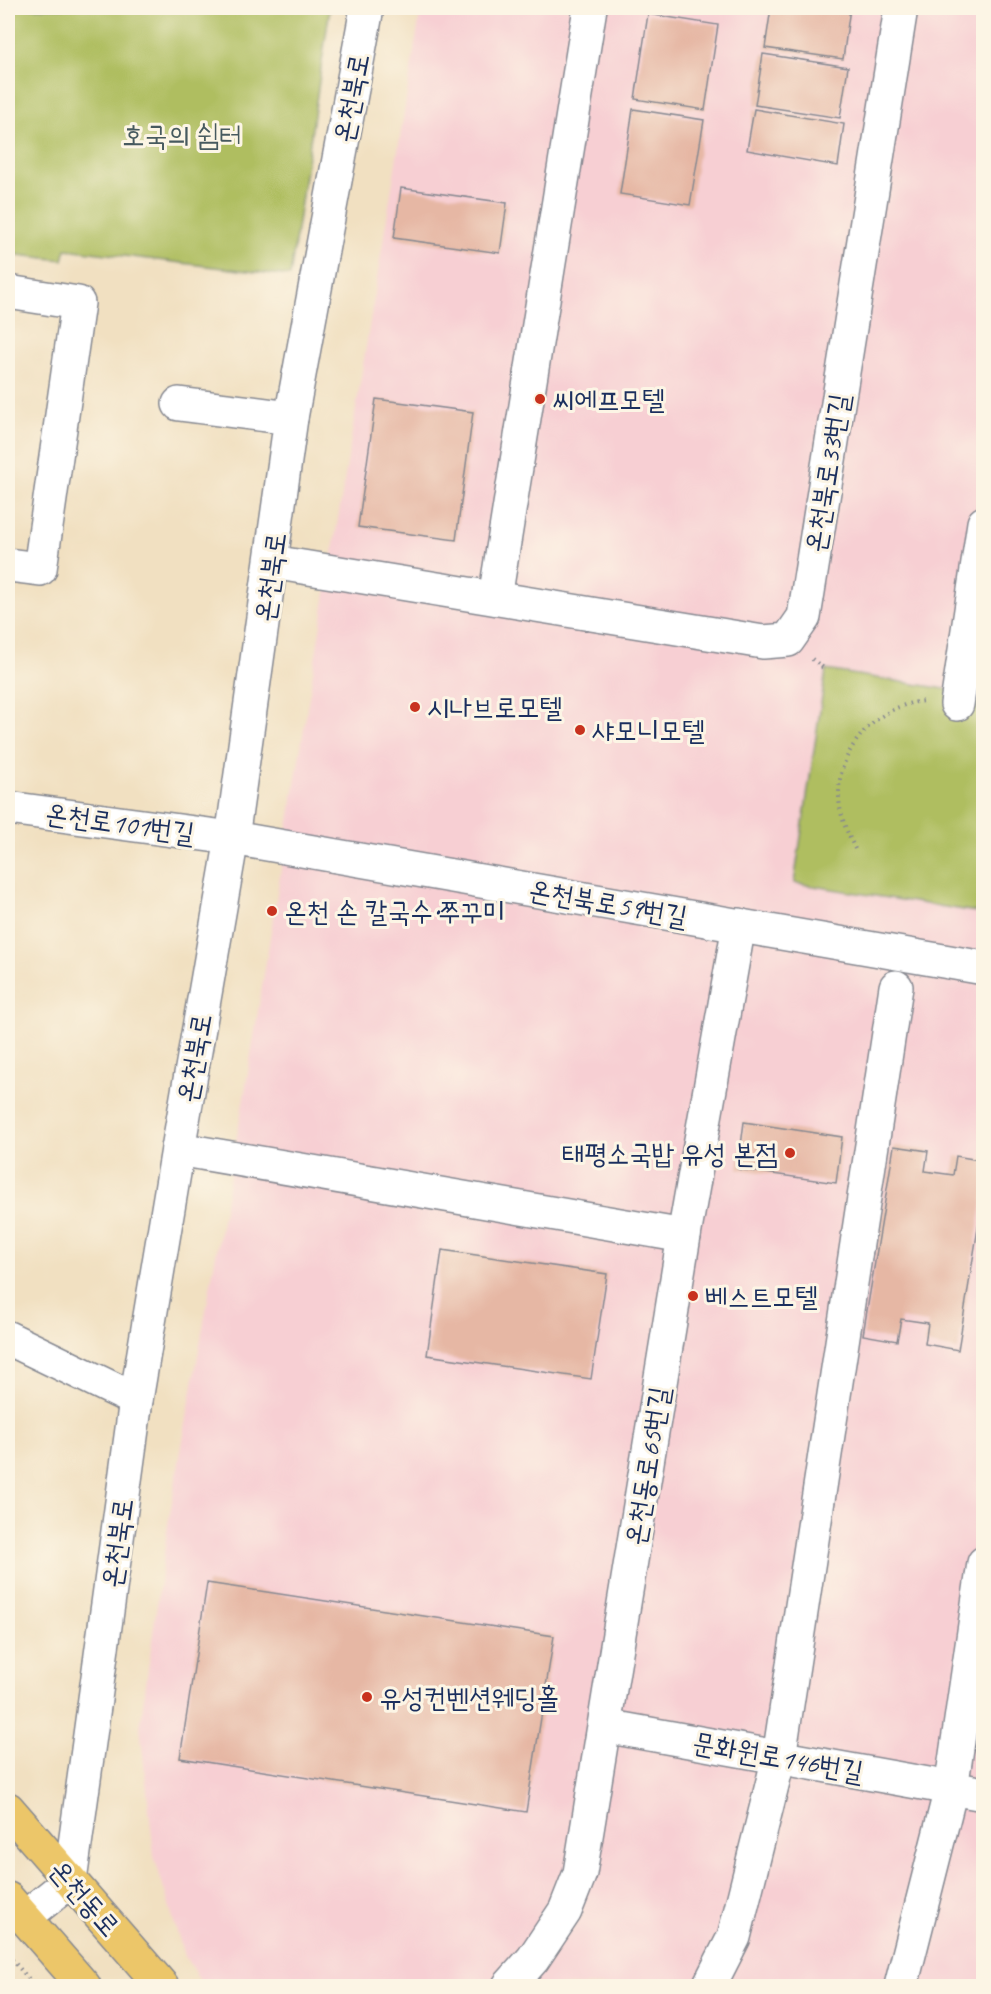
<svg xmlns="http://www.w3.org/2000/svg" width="991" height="1994" font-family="Caveat,'Poor Story',sans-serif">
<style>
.built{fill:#f7cfd3}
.green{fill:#afbe61;stroke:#657660;stroke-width:1.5}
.building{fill:#e6b7a4}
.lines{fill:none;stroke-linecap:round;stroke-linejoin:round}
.minor-casing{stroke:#868890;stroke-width:36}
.major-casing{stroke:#868890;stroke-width:36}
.path{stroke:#868890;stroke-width:4;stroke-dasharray:1.5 4.5;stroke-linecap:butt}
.minor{stroke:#fff;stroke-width:33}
.major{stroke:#ecc669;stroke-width:33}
.poi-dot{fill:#c8321e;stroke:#fcf5e5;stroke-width:2}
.labels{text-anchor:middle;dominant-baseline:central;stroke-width:6;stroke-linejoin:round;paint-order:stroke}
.street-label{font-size:28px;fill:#1b2f5e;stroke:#fcf5e5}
.park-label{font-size:28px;fill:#475a5f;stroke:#fcf5e5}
.poi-label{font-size:28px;fill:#1b2f5e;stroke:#fcf5e5;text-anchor:start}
</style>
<rect width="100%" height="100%" fill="#fcf5e5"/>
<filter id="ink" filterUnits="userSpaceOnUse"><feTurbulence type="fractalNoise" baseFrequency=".0167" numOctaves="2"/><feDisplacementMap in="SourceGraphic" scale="12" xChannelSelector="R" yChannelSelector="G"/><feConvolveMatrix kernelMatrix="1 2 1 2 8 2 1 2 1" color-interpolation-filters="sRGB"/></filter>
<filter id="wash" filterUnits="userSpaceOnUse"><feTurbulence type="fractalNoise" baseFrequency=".008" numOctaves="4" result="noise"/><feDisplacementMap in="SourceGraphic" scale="24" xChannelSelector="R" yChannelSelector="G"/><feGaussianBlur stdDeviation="1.35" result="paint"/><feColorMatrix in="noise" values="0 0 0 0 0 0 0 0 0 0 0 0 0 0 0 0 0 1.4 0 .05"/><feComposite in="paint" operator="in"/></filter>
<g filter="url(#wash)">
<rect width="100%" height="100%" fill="#f1e0c1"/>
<path class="built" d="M421 8H983V1986H203L184 1955 154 1856 140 1727 168 1524 245 1091Z"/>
<g class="green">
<path d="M8 8H330L290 276 66 249 63 260 8 254Z"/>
<path d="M826 670 983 695V913L794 883Z"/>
</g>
<g id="blocks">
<g class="building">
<path d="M771 8H850L843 59 765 48Z"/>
<path d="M648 14 718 25 705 110 635 99Z"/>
<path d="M763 54 848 67 840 118 755 105Z"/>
<path d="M633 109 704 120 690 205 620 194Z"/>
<path d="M754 109 844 124 838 166 747 150Z"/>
<path d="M401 188 507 203 500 253 394 238Z"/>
<path d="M376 399 473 412 456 540 358 527Z"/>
<path d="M744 1122 842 1137 836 1183 738 1169Z"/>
<path d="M894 1146 928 1151 925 1171 953 1175 956 1156 984 1161V1192L958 1350 925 1344 928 1323 901 1319 897 1341 863 1335Z"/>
<path d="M442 1250 607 1274 591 1379 427 1355Z"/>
<path d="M207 1583 554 1636 526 1812 180 1758Z"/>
</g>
</g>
</g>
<g filter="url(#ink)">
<use href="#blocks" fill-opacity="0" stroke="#868890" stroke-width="1.5"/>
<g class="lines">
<defs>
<g id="minor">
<path d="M8 292 78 303 40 569 8 565"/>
<path d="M179 404 291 418"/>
<path d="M272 562 763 642 788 640 804 617 901 8"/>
<path d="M495 598 590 8"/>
<path d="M957 704 984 523"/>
<path d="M8 808 232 838 984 968"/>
<path d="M178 1149 684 1236"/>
<path d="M8 1338 136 1400"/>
<path d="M605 1726 984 1794"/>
<path d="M24 1918 70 1881 136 1400 178 1149 232 838 291 418 367 8"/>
<path d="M509 1986 533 1959 565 1911 580 1873 684 1236 739 925"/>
<path d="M709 1986 734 1937 779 1757 896 987"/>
<path d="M901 1986 951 1789 984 1563"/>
</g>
<g id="major">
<path d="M8 1809 162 1986"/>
<path d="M8 1899 84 1986"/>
</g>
</defs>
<use href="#minor" class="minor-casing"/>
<use href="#major" class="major-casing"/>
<g class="path">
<path d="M812 659 826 670"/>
<path d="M855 849C846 830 838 812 839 790 840 745 881 703 926 701"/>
<path d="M8 1955 35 1986"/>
</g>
<use href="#minor" class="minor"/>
<use href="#major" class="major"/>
</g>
</g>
<g class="poi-dot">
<circle cx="540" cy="399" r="6"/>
<circle cx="415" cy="707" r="6"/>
<circle cx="580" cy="730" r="6"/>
<circle cx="272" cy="911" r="6"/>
<circle cx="790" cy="1153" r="6"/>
<circle cx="693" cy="1296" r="6"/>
<circle cx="367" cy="1697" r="6"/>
</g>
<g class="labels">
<g class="street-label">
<text transform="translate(351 98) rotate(-79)">온천북로</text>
<text transform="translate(827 473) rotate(-81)">온천북로33번길</text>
<text transform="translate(270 577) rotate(-82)">온천북로</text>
<text transform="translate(120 823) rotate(8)">온천로101번길</text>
<text transform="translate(608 903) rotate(10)">온천북로59번길</text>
<text transform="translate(194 1058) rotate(-80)">온천북로</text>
<text transform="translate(647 1466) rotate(-81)">온천동로65번길</text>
<text transform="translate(117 1543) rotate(-82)">온천북로</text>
<text transform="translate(778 1757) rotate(10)">문화원로146번길</text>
<text transform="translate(85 1898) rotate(49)">온천동로</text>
</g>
<g class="park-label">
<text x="182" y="135">호국의 쉼터</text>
</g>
<g class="poi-label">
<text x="552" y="399">씨에프모텔</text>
<text x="427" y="707">시나브로모텔</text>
<text x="592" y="730">샤모니모텔</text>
<text x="284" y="911">온천 손 칼국수•쭈꾸미</text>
<text x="778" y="1153" text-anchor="end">태평소국밥 유성 본점</text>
<text x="705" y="1296">베스트모텔</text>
<text x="379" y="1697">유성컨벤션웨딩홀</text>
</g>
</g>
<rect width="991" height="1994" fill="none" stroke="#fcf5e5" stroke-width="30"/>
</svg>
